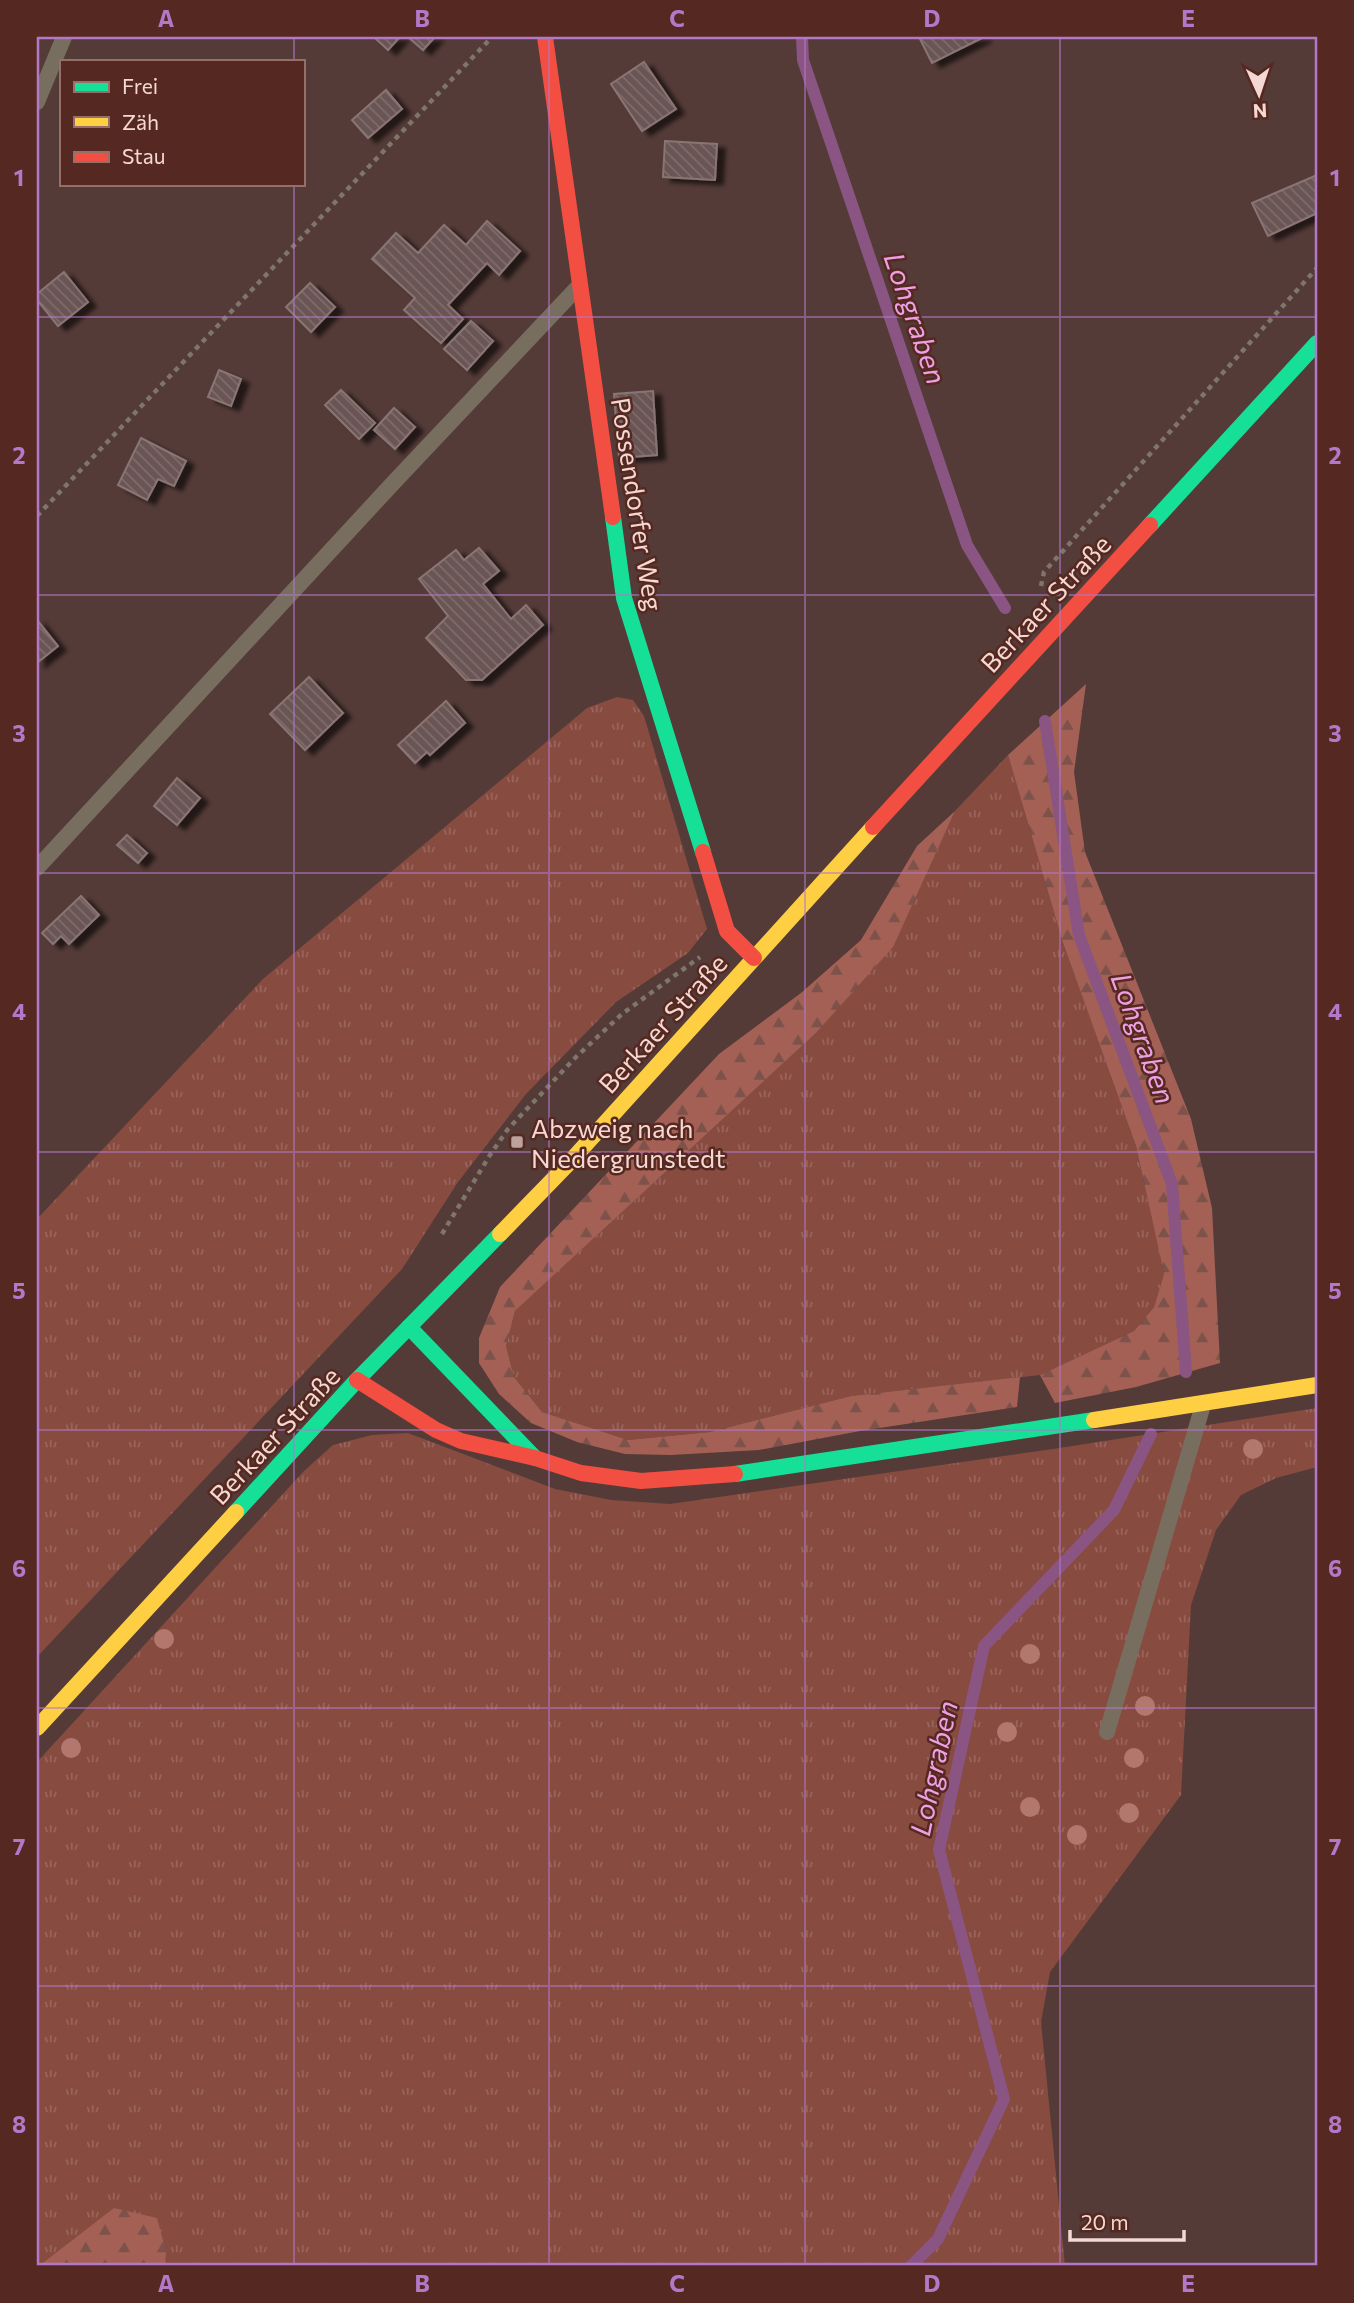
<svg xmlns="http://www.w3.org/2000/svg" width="1354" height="2303" font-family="Commissioner,sans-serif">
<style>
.grass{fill:url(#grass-tufts)}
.forest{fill:url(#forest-firs)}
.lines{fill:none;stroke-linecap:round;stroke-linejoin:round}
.stream{stroke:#8a5582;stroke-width:12}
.building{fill:url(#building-back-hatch);stroke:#8a7574;stroke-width:2;filter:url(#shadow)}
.path{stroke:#7f756b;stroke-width:4.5;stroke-dasharray:5 5;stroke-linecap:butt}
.lane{stroke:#786e5f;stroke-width:16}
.fast{stroke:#16e098;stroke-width:16}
.slow{stroke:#ffcf43;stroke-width:16}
.jam{stroke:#f24e42;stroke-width:16}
.tree{fill:#b2786d}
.grid{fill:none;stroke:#b279c8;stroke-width:2;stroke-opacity:0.55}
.poi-dot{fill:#bda19c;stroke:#552921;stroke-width:2.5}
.labels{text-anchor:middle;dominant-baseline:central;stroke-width:5;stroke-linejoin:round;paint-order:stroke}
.street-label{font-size:26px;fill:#f5d8d2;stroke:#552921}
.poi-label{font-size:26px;fill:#f5d8d2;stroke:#552921;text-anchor:start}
.water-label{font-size:28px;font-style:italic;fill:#efa0e5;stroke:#552921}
.neatline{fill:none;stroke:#b279c8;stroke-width:2.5}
.grid-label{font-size:23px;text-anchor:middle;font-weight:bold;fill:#b279c8}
</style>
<defs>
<pattern id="grass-tufts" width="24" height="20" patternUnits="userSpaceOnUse" patternTransform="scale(1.75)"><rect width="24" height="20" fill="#884b40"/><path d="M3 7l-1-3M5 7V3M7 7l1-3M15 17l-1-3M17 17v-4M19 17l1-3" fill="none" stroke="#99645b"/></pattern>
<pattern id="forest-firs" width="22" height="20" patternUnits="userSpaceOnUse" patternTransform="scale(1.75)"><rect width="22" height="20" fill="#a46054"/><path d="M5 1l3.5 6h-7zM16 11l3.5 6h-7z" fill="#7c524b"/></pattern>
<pattern id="building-back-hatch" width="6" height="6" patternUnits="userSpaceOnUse" patternTransform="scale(1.75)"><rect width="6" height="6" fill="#695453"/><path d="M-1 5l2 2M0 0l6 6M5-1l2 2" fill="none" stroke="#7f6c6b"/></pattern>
<filter id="shadow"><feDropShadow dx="8" dy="4.5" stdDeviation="2" flood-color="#0009"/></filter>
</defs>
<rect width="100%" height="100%" fill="#543b37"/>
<g class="grass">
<path d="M617 697 633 700 644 716 707 929 688 953 616 1002 526 1094 458 1182 402 1269 37 1657V1219L263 979 587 708Z"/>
<path d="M1008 755 1063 943 1136 1146 1164 1274 1154 1307 1134 1331 1040 1375 851 1396 710 1432 628 1440 542 1412 514 1377 506 1346 515 1311 816 1033 892 947 955 811Z"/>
<path d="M1317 1408V1467L1276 1478 1241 1495 1216 1530 1191 1605 1181 1795 1050 1972 1041 2022 1065 2266H37V1762L304 1471 333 1445 372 1435 408 1433 555 1489 611 1500 670 1504 1053 1449Z"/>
</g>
<g class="forest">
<path d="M1086 684 1074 772 1085 852 1191 1119 1212 1208 1220 1363 1136 1387 1055 1403 1040 1375 1134 1331 1154 1307 1164 1274 1136 1146 1063 943 1008 755Z"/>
<path d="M955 811 893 947 816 1033 515 1311 506 1346 514 1377 542 1412 628 1440 710 1432 851 1396 1020 1377 1017 1407 860 1431 759 1450 671 1455 625 1454 577 1442 531 1423 499 1394 479 1363V1338L500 1287 719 1054 801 993 861 940 917 846Z"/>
<path d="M114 2208 157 2218 166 2252 165 2266H39Z"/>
</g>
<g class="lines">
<g class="stream">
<path d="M802 37 803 60 967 545 1005 608"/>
<path d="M1045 721 1079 935 1172 1184 1186 1372"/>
<path d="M911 2266 938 2239 1004 2099 939 1850 984 1646 1114 1510 1151 1434"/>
</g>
</g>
<g class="building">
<path d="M374 37H400L388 50Z"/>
<path d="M408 37H435L423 50Z"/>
<path d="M919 37H984L932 63Z"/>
<path d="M644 62 676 109 642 131 611 84Z"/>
<path d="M386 90 402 109 368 138 352 120Z"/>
<path d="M665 141 717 144 715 180 663 177Z"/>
<path d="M1317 175V213L1268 236 1252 203Z"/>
<path d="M487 221 520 251 499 275 487 263 448 305 463 319 441 343 404 310 415 298 372 259 396 233 418 253 444 225 466 245Z"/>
<path d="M64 272 88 302 58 326 37 300V294Z"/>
<path d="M310 283 335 307 311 332 286 307Z"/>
<path d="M471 321 493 341 467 370 444 349Z"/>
<path d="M219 370 241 379 231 406 208 397Z"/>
<path d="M341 390 375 423 359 439 325 405Z"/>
<path d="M653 391 657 455 619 458 614 394Z"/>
<path d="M394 408 415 427 395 449 374 430Z"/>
<path d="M141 438 186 461 174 486 158 479 147 500 118 485Z"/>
<path d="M479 548 499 571 483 584 511 619 526 605 543 625 482 680H466L426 638 448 616 419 579 456 550 464 560Z"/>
<path d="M37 620 58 646 37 663Z"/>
<path d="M309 677 343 713 305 750 270 714Z"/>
<path d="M446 701 465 723 430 755 427 752 415 763 398 745Z"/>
<path d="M177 778 200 798 177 825 154 806Z"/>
<path d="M127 835 147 853 138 863 117 845Z"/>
<path d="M81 896 99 915 69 944 61 936 53 944 42 933Z"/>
</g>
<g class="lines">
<g class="path">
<path d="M37 516 492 37"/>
<path d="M1041 586 1044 572 1317 268"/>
<path d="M442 1234 490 1155 508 1129 576 1057 622 1014 700 957"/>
</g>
<g class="lane">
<path d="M37 102 64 37"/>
<path d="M37 868 395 481 577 288"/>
<path d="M1107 1732 1203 1405"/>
</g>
<g class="fast">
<path d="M613 517 624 598 703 852"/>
<path d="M1150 525 1317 343"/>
<path d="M409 1327 535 1458"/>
<path d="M735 1474 1094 1420"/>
<path d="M236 1512 357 1380 500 1234"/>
</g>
<g class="slow">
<path d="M500 1234 568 1164 873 827"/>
<path d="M1094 1420 1317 1385"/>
<path d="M37 1728 236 1512"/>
</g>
<g class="jam">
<path d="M545 37 613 517"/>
<path d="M873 827 1150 525"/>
<path d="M703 852 727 931 754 958"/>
<path d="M357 1380 436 1430 461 1441 535 1458 581 1473 641 1481 735 1474"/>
</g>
</g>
<g class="tree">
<circle cx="1253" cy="1449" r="10"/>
<circle cx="164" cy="1639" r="10"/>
<circle cx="1030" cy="1654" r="10"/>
<circle cx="1145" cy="1706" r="10"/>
<circle cx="1007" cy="1732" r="10"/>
<circle cx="71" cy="1748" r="10"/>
<circle cx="1134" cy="1758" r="10"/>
<circle cx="1030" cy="1807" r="10"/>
<circle cx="1129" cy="1813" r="10"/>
<circle cx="1077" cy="1835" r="10"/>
</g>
<path class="grid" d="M294 37V61M549 37V2266M805 37V2266M1060 37V2266M294 184V2266M37 317H1317M37 595H1317M37 873H1317M37 1152H1317M37 1430H1317M37 1708H1317M37 1986H1317"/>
<rect class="poi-dot" x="510" y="1135" width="14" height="14" rx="3.5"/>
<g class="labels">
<g class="street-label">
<text transform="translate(638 504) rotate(81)">Possendorfer Weg</text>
<text transform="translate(1045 603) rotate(-47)">Berkaer Straße</text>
<text transform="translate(662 1023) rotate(-48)">Berkaer Straße</text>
<text transform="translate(274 1435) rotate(-47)">Berkaer Straße</text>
</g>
<g class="poi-label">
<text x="531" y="1127">Abzweig nach<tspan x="531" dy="30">Niedergrunstedt</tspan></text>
</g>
<g class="water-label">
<text transform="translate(916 318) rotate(71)">Lohgraben</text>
<text transform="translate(1144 1038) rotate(70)">Lohgraben</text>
<text transform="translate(933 1768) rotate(-78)">Lohgraben</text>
</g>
</g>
<rect width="1354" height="2303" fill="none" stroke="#552921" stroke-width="77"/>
<rect x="60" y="60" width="245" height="126" fill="#552921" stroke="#956f68" stroke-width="2"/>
<rect x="74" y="82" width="35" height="10" fill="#16e098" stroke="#956f68" stroke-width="2"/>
<text x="122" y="94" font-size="21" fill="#f5d8d2">Frei</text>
<rect x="74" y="117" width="35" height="10" fill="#ffcf43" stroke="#956f68" stroke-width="2"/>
<text x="122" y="130" font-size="21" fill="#f5d8d2">Zäh</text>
<rect x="74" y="152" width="35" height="10" fill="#f24e42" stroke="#956f68" stroke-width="2"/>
<text x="122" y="164" font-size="21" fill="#f5d8d2">Stau</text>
<g transform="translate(1259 94) rotate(177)" stroke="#552921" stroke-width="5" paint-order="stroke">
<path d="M0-5L12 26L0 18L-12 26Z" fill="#f5d8d2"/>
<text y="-10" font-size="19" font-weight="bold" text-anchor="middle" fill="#f5d8d2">N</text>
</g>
<path d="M1070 2230v10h114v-10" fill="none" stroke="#f5d8d2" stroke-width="3.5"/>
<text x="1081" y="2230" font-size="21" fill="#f5d8d2" stroke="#552921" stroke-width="5" paint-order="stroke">20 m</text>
<rect x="38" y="38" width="1278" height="2226" class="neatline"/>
<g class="grid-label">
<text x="166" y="27">A</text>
<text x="422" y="27">B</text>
<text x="677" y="27">C</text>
<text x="932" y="27">D</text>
<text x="1188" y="27">E</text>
<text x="19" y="186">1</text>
<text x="1335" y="186">1</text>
<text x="19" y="464">2</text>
<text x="1335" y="464">2</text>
<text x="19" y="742">3</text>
<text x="1335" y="742">3</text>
<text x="19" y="1020">4</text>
<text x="1335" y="1020">4</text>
<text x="19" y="1299">5</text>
<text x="1335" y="1299">5</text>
<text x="19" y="1577">6</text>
<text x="1335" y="1577">6</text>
<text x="19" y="1855">7</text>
<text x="1335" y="1855">7</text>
<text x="19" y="2133">8</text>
<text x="1335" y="2133">8</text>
<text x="166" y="2292">A</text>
<text x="422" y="2292">B</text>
<text x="677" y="2292">C</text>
<text x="932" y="2292">D</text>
<text x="1188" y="2292">E</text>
</g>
</svg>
